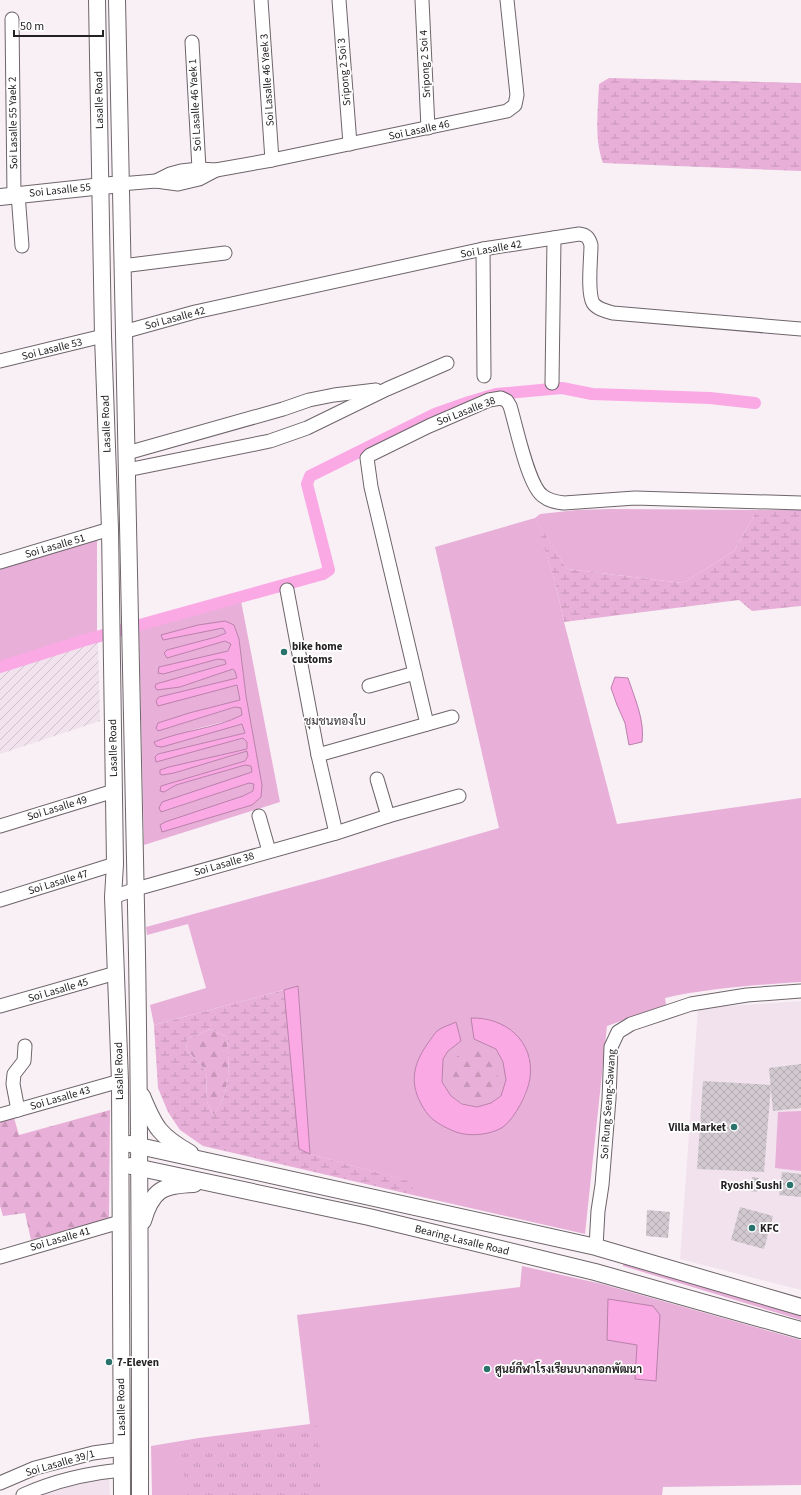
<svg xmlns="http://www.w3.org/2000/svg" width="801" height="1495" font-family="'Source Sans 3',Sarabun,sans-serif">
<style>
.built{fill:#f1e2ed}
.industrial{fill:url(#industrial-furrows)}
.green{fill:#e8afd8;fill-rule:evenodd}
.forest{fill:url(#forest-firs)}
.wetland{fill:url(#wetland-marsh);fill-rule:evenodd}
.park{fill:url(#park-tufts)}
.water{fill:#faa9e5;stroke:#ba80ab}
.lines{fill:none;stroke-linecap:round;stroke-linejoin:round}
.canal{stroke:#faa9e5;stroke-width:12}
.building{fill:url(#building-cross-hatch)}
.minor-casing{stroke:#6d656a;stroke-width:15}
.tertiary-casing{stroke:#6d656a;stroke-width:18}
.minor{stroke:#fff;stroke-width:13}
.tertiary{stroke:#fff;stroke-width:16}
.poi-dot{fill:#2a726c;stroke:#fff;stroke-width:1.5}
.labels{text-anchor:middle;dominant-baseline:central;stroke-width:3.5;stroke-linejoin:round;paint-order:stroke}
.street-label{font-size:11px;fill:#242123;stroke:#fff}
.poi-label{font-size:11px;font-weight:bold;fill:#242123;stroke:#fff;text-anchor:start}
.neighbourhood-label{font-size:12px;fill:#373035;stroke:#fff}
</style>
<defs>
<pattern id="industrial-furrows" width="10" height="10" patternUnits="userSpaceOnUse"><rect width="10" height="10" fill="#f1e2ed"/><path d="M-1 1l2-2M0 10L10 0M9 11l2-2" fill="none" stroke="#cec2cb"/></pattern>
<pattern id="forest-firs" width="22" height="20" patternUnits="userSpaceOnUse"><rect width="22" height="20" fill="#e8afd8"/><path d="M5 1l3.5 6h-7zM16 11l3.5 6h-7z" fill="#c796b9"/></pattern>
<pattern id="wetland-marsh" width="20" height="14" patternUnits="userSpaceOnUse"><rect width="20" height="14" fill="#e8afd8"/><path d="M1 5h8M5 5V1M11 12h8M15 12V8" fill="none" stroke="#c796b9"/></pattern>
<pattern id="park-tufts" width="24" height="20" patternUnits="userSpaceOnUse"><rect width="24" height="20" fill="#e8afd8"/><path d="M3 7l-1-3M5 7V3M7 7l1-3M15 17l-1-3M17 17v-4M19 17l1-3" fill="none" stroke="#c796b9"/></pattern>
<pattern id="building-cross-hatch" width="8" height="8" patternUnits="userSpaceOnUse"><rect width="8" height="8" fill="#d1c9cf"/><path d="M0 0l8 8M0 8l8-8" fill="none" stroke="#b3acb1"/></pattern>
</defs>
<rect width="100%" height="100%" fill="#f9f0f6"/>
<g class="built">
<path d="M801 1001V1290L680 1259 698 1008Z"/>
<path d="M109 1476 110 1495H32L40 1491Z"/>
</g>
<path class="industrial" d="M98 637 100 721 0 754V669Z"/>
<g class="green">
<path d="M610 509 757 510 734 551 683 583 567 569 536 520 555 582 564 622 617 824 801 798V982C755 985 710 988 665 998L666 1005 607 1026 585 1234 413 1195 411 1182 310 1154 298 986 154 1025 150 1005 206 988 188 924 147 935 146 927 326 878 499 828 435 547 535 518 540 514 577 510ZM456 1022 461 1041 448 1051 443 1059 442 1082 451 1096 463 1104 477 1107 491 1103 501 1096 507 1080 503 1062 496 1049 474 1039 530 1058 526 1094 515 1113 502 1127 415 1091Z"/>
<path d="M97 538V632L0 663V568Z"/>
<path d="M241 601 280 802 144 845 139 630ZM234 625 239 639 246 696 262 785 252 805 165 822 243 796 253 791 254 784 249 783 162 812 159 808 252 772 251 766 245 765 176 785 164 792 162 786 245 761 248 756 247 751 174 773 162 775 248 749 247 742 243 738 156 762 158 754 245 733 242 724 162 747 192 730 231 720 242 715 241 708 236 707 158 731 156 728 158 723 189 713 240 701 237 685 159 705 237 678 235 671 233 669 180 687H155L157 684 226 664 225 660 218 659 163 674 228 651 231 644 225 641 167 658 226 633 223 628 213 629Z"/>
<path d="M801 1111V1171L775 1168 778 1112Z"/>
<path d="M623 1262 801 1311V1320L623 1266Z"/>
<path d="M522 1266 602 1284 801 1340V1485L663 1487 662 1495H152L151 1446 199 1438 310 1424 297 1315 520 1287Z"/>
</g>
<g class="forest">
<path d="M210 1029 227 1037C229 1063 232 1094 213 1115L207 1102 206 1071 186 1049 188 1039Z"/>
<path d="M481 1050 496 1062 498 1077 489 1098 477 1102 462 1096C454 1082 443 1060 465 1052 470 1050 476 1050 481 1050Z"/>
<path d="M110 1110 109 1219 31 1240 25 1213 3 1216 0 1206V1122L14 1118 19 1135Z"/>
</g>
<g class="wetland">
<path d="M609 78 801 83V171L603 163C594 139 598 109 599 84Z"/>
<path d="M757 510H801V606L752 611 739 600 564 622 555 582 535 518 567 569 683 583 734 551Z"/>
<path d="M284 990 299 1149 310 1154 412 1182 413 1195 203 1146 180 1130 168 1112 158 1088 154 1025ZM210 1029 227 1037C229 1063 232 1094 213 1115L207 1102 206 1071 186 1049 188 1039Z"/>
</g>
<path class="park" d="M317 1426 325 1495H186L181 1444Z"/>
<g class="water">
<path d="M225 621 234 625 239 639 246 696 262 785 261 797 252 805 162 832 160 825 165 822 243 796 253 791 254 784 249 783 161 812 159 808 162 802 252 772 251 766 245 765 176 785 164 792 160 791 161 786 245 761 248 756 247 751 174 773 162 775 160 774V770L169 767 247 749V742L243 738 156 762 155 757 158 754 245 733 242 724 162 747 156 746 154 742C183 730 215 729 242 715L241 708 235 707 158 731 156 728 158 723 189 713 240 700 237 685 158 706 156 701 159 697 237 678 235 671 233 669 180 687 157 690 155 687 156 684 226 664 225 660 218 659 163 674 158 673 159 667 228 651 231 644 225 641 167 658 164 653 167 650 216 637 226 633 223 628 163 640 161 635 198 625Z"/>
<path d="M615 677 628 678C635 699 645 721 642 742L629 745 625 723 617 705 611 688Z"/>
<path d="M298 986 310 1154 299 1149 284 990Z"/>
<path d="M471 1018C505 1017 535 1041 530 1078 528 1093 515 1118 503 1127 491 1135 469 1137 456 1132 446 1128 433 1122 426 1112 409 1087 411 1067 428 1043 431 1039 434 1034 437 1031 442 1027 450 1025 456 1022L461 1041 448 1051 443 1059 442 1082 451 1096 462 1104 477 1107 491 1103 501 1096 506 1080 503 1062 496 1049 474 1039Z"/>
<path d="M608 1299 653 1306 660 1315 656 1381 635 1379 637 1345 607 1340Z"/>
</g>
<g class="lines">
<path class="canal" d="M0 667 82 641 323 574 329 570 307 484 310 476 435 414 469 402 496 394 562 388 592 394 710 398 755 403"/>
</g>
<g class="building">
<path d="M801 1064V1108L773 1111 769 1068Z"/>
<path d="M703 1081 771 1085 764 1172 697 1169Z"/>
<path d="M782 1172 801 1174V1197L779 1195Z"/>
<path d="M752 1177 759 1178 757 1192 750 1191Z"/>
<path d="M740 1207 773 1216 764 1249 731 1240Z"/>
<path d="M647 1210 670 1212 668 1238 646 1236Z"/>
</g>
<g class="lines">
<defs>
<g id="minor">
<path d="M261 0 272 160"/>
<path d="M339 0 350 144"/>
<path d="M422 0 428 128"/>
<path d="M12 19 14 195"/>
<path d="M192 42 199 169"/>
<path d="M156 181 170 174 181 171 199 169 216 170 272 160 507 111 515 105 517 95 507 0"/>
<path d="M120 184 156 181 178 184 199 179 216 170"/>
<path d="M18 194 22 246"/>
<path d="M483 249 484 376"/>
<path d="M122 266 225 253"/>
<path d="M123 332 195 312 483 249 579 234C587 235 589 238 591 245 591 259 587 292 593 303 597 309 606 311 613 313L801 329"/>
<path d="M0 361 103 336"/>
<path d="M552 383 554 238"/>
<path d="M127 453 283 409 309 400 334 395 376 390"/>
<path d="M127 470 270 441 307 428 387 389 447 363"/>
<path d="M0 562 110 529"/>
<path d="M287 590 318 755 336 833"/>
<path d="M369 686 415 673"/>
<path d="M427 724 371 487 367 458 370 455 429 426 489 400 501 398 507 401 510 406C516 425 528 486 543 496 549 501 556 502 564 503L635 498 801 503"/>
<path d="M318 755 452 717"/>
<path d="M377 779 388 816"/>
<path d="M259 816 269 851"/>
<path d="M0 826 114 791"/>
<path d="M113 897 136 889 336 833 388 816 459 796"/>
<path d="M0 900 115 864"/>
<path d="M0 1006 116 973"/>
<path d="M18 1110 13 1084 14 1074 24 1061 25 1046"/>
<path d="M0 1115 120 1081"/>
<path d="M596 1247 598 1211 602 1185 609 1099 611 1047 618 1032 631 1024 691 1004 747 995 801 991"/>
<path d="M0 1257 120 1222"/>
<path d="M0 1483 35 1468 93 1453 122 1449"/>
<path d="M23 1495C54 1481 88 1473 122 1470"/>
</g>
<g id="tertiary">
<path d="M97 0 103 336 110 529 115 864 113 897 120 1081 122 1495"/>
<path d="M117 0C122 318 132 636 137 954 140 1134 140 1315 140 1495"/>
<path d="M0 197 112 185"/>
<path d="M142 1096C155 1128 160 1136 190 1153"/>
<path d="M130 1144 596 1247 801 1307"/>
<path d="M131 1166 369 1217 595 1272 801 1330"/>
<path d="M143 1221C152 1190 162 1185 194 1184"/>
</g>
</defs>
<use href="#minor" class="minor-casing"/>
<use href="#tertiary" class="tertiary-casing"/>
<use href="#minor" class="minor"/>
<use href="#tertiary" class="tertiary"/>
</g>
<g class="poi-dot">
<circle cx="284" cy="652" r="4"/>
<circle cx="734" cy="1127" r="4"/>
<circle cx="790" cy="1185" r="4"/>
<circle cx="752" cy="1228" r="4"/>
<circle cx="109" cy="1362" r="4"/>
<circle cx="487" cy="1369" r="4"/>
</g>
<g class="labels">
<g class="street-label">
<text transform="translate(425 64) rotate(-93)">Sripong 2 Soi 4</text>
<text transform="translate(344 72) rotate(-95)">Sripong 2 Soi 3</text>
<text transform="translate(267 80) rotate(-94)">Soi Lasalle 46 Yaek 3</text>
<text transform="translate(99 100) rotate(-91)">Lasalle Road</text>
<text transform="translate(195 105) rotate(-93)">Soi Lasalle 46 Yaek 1</text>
<text transform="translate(13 123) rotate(-91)">Soi Lasalle 55 Yaek 2</text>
<text transform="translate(419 130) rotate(-12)">Soi Lasalle 46</text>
<text transform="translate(60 190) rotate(-6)">Soi Lasalle 55</text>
<text transform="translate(491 249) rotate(-10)">Soi Lasalle 42</text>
<text transform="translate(175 318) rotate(-15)">Soi Lasalle 42</text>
<text transform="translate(52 349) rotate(-14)">Soi Lasalle 53</text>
<text transform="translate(466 411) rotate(-21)">Soi Lasalle 38</text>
<text transform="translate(106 424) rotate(-92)">Lasalle Road</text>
<text transform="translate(55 546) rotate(-16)">Soi Lasalle 51</text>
<text transform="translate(113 748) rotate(-91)">Lasalle Road</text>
<text transform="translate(57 808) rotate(-17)">Soi Lasalle 49</text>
<text transform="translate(224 864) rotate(-16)">Soi Lasalle 38</text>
<text transform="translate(58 882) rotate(-17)">Soi Lasalle 47</text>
<text transform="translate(58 990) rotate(-16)">Soi Lasalle 45</text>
<text transform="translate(119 1071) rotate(-91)">Lasalle Road</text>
<text transform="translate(60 1098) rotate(-16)">Soi Lasalle 43</text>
<text transform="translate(608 1104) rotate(-86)">Soi Rung Seang-Sawang</text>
<text transform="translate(60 1239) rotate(-16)">Soi Lasalle 41</text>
<text transform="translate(462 1240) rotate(14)">Bearing-Lasalle Road</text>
<text transform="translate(121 1407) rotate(-91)">Lasalle Road</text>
<text transform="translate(60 1463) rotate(-16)">Soi Lasalle 39/1</text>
</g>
<g class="poi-label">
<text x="292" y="646">bike home<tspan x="292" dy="13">customs</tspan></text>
<text x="726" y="1127" text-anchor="end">Villa Market</text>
<text x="782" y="1185" text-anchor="end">Ryoshi Sushi</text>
<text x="760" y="1228">KFC</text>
<text x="117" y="1362">7-Eleven</text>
<text x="495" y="1369">ศูนย์กีฬาโรงเรียนบางกอกพัฒนา</text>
</g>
<g class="neighbourhood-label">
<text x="335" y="721">ชุมชนทองใบ</text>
</g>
</g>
<path d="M14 30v6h89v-6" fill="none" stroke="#242123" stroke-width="2"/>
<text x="20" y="30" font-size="12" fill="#242123" stroke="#ffffff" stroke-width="3" paint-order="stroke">50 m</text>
</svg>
